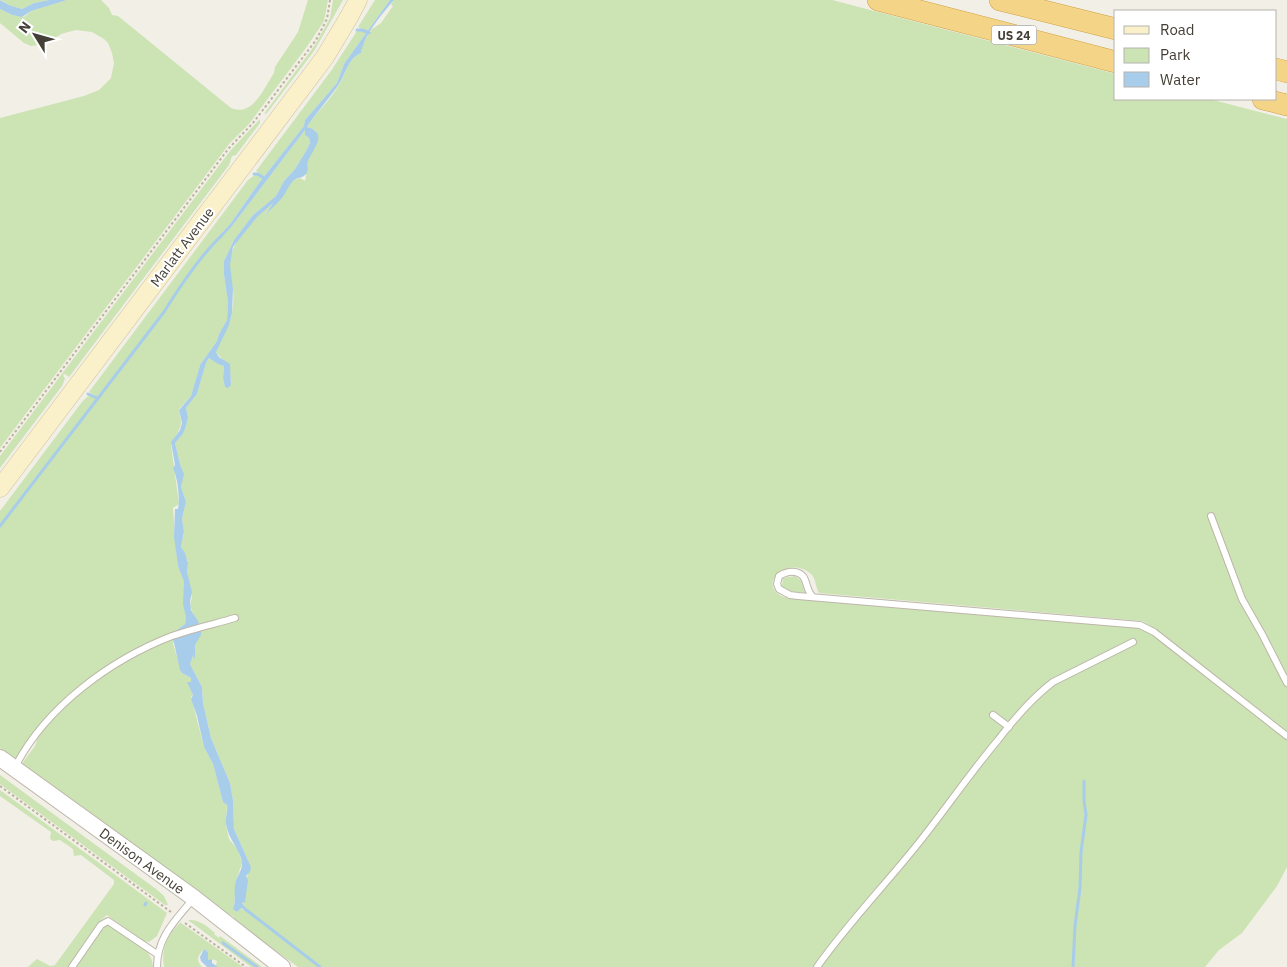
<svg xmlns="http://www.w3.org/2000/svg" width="1287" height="967" font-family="'IBM Plex Sans',sans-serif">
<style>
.green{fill:#cce3b3}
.water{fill:#a8cdea}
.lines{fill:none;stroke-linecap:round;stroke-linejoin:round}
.stream{stroke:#a8cdea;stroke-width:3}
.service-casing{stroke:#bdb7ab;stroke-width:8}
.tertiary-casing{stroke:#bdb7ab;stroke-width:18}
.secondary-casing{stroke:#cec39a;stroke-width:19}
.trunk-casing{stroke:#d0a143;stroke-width:22}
.path{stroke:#bdb39d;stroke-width:2;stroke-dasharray:2.5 2.5;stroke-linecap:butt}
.service{stroke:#fff;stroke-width:6}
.tertiary{stroke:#fff;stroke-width:16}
.secondary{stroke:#faf0c9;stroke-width:18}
.trunk{stroke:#f4d588;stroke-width:21}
.labels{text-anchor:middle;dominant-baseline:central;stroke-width:4;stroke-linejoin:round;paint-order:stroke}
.shield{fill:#fff;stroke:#7d7973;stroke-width:1}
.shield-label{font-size:12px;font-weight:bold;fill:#454037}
.street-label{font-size:14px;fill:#454037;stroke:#fff}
</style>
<rect width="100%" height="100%" fill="#f2efe7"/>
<g class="green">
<path d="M1 0H49L34 3 22 9 9 5Z"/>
<path d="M67 0H101L109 8 112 15 118 16 231 108C253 117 264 88 274 73L275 67 298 32 308 0H328L324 21 306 48 249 124 230 143 0 448V118L84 96 99 90 111 78 114 63 112 53 108 43 104 39 92 32 76 30 68 32 61 34 48 43 39 45 31 46 24 43 0 23V9L12 15 24 17 31 11Z"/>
<path d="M333 0H343L314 51 267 113 264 114 315 45 330 18Z"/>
<path d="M375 0H390L351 54 344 64 337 83 305 120 304 126 259 183 231 223 220 235 232 226 305 130V135L309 138 310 143 306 151 295 169 284 181 276 196 253 215 234 240 224 261V275L228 302 227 320 219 334 217 341 200 365 191 396 179 409C179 414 181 418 181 422 181 431 173 437 171 445L179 504 173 508 176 550 178 566 184 582 186 617 185 624 176 631 173 644 182 673 191 678V682H188L193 695 191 697 204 747 213 764 223 802 227 805 226 826 229 839 238 850 242 863 236 881 234 906 237 912 240 908 247 911 242 902C247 890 244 879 251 867L234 829 233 800 230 783 211 738 203 703 202 687 190 664 192 656 194 655V658C196 653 194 647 196 642 198 638 201 636 201 631 200 619 186 610 192 598L187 572 188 561 181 547 184 534 182 519 186 502 181 487 183 472 180 464 175 443 183 434 186 426 188 417 186 408 197 394 206 363 209 358 224 366 223 378 225 387 231 385 230 368 216 352C218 339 230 327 232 313 233 306 234 297 233 290 232 281 229 272 230 263 231 240 256 215 273 203L264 216 284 194 293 180 300 178 305 181C307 175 305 167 307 162 313 146 317 150 316 131L307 127 308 125C319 110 333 97 341 81 347 70 349 58 361 53L362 45 372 29 381 23 393 6 391 5 394 0H832L1116 74V99H1209L1287 119V732L1149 625 1142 621 819 593C816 589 816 580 812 575 790 553 754 585 784 597L1141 628 1148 632 1287 740V867L1277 886 1242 933 1219 950 1205 967H298L232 919 234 917 229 914 228 915 23 765V762L35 746 38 737 26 743 17 758H14L0 748V511L82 402 88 396 95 397V396L89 392 248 180 256 174 261 177 263 176 256 171 331 71 357 31H366L358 27Z"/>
<path d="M260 119V123L236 155 232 156 229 165 69 377 65 374 63 375 65 379 62 386 0 468V456L230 151Z"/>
<path d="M795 576C802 580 804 586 805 593L787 591 782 587 783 578Z"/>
<path d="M0 775 156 889 164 896 168 905H165L0 784Z"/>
<path d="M0 790 167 913 157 936 149 942 143 941 107 915 102 919 68 967H28L37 959 50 966 55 965 114 884V880L81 855 74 856 73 849 60 840C55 840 53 843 50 838L51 832 0 796Z"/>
<path d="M188 920C199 919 207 926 215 933L214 934 219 938 220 936 262 967H251Z"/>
<path d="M181 922V923L243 967H218L216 966 217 961 212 959 208 960V952L204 949C198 956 195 959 202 967H164C161 949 167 934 181 922Z"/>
<path d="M107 925H110C125 935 153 947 153 967H74L99 933Z"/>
</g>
<g class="water">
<path d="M0 0 9 5 22 9 34 3 49 0H67L31 11 22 17 12 15 0 9Z"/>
<path d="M390 0H394C382 14 364 35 361 53 347 59 346 75 337 87 328 100 317 112 308 125L307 127C329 133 313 149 308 161 306 165 309 168 307 172 305 178 298 177 294 180 289 184 286 194 281 199 276 205 270 209 265 216L264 217 273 203 257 217 233 247 230 265 233 289 232 313 229 325 216 352 219 357 230 364 231 385 228 388 225 387 223 378 224 366 218 364 209 358 206 363 197 394 186 408 188 417 186 426 183 434 175 443 180 464 184 474 181 487 186 502 182 519 184 532 181 547 185 553 188 563 187 572 192 592 190 601 191 610 198 621 201 631V635L195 645V660L193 655 190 664 202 687 203 703 211 738 230 783 233 800 234 829 251 867 250 872 246 876 248 880 245 902 242 903 248 911 241 908 237 912 233 909C236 901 234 894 235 886 235 878 242 872 242 864 242 852 228 839 226 824 225 818 228 812 227 805L223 802 213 764 204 747 197 716 191 699 193 695 187 682H191V678L182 673 180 670 172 634 185 624 186 617 183 604 184 582 178 566 174 537 175 510V509H178C180 498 178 479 173 468L175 465 171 442 180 430 182 423 179 410 191 396 200 365 217 341 219 334 227 320 228 302 224 275V261L234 240 253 215 276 196 284 181 295 169 306 151 310 143 309 138 305 135V130L232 226 221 238 220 235 231 223 259 183 304 126 305 120 337 83 344 64 351 54Z"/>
<path d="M204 949 208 952V960L212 959V963L218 967H207L201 961 200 957Z"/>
</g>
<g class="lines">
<g class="stream">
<path d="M357 30H362L369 33"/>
<path d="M254 174H258L265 179"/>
<path d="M88 394 97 398"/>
<path d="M0 526 164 312C180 286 199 257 222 235"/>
<path d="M145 905 146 903"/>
<path d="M245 909 320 967"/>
<path d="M223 943 257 967"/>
<path d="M1073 967 1075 926 1080 888 1081 852 1086 815 1084 801V781"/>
</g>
<defs>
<g id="service">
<path d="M1211 516 1242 599 1262 634 1287 683"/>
<path d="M813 597C804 589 809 574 795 572 789 571 784 573 779 576L777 584 779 589 790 595 798 596 1140 625 1154 632 1287 736"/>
<path d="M993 715 1009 727"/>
<path d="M15 767C46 707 110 660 172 636 192 629 214 624 235 618"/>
<path d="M72 967 101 925 108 921 157 954"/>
<path d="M157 967C157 937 175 921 193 899"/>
<path d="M817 967C849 922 887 883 921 840 947 807 971 772 998 740 1014 719 1032 698 1053 682L1133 642"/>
</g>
<path id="tertiary" d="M0 758 194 898 282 967"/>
<path id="secondary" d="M0 488 325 57 349 17 358 0"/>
<g id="trunk">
<path d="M878 0 1116 62"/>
<path d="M1000 0 1116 29"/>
<path d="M1276 69 1287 72"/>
<path d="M1263 99 1287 105"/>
</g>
</defs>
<use href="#service" class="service-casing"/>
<use href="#tertiary" class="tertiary-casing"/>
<use href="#secondary" class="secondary-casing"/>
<use href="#trunk" class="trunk-casing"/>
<g class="path">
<path d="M0 452 229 148 253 123 316 40 327 19 330 0"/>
<path d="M0 786 171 912"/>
<path d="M185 923 246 967"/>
</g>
<use href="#service" class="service"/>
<use href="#tertiary" class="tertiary"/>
<use href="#secondary" class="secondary"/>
<use href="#trunk" class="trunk"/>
</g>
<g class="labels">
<rect class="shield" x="991.5" y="25.5" width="45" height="19" rx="4"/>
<g class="shield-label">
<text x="1014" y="35">US 24</text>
</g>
<g class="street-label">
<text transform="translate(182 247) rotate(-53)">Marlatt Avenue</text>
<text transform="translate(142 861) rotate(36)">Denison Avenue</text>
</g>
</g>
<rect x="1114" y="10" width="162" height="90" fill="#ffffff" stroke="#b5b3af"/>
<rect x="1124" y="26" width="25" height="8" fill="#faf0c9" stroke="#b5b3af"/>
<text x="1160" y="35" font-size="15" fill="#454037">Road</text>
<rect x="1124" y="48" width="25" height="15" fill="#cce3b3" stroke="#b5b3af"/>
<text x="1160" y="60" font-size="15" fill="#454037">Park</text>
<rect x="1124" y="72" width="25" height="15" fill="#a8cdea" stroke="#b5b3af"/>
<text x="1160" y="85" font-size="15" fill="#454037">Water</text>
<g transform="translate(35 35) rotate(307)" stroke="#ffffff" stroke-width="4" paint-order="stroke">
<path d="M0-4L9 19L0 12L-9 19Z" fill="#454037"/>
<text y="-8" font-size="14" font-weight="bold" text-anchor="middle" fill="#454037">N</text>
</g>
</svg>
